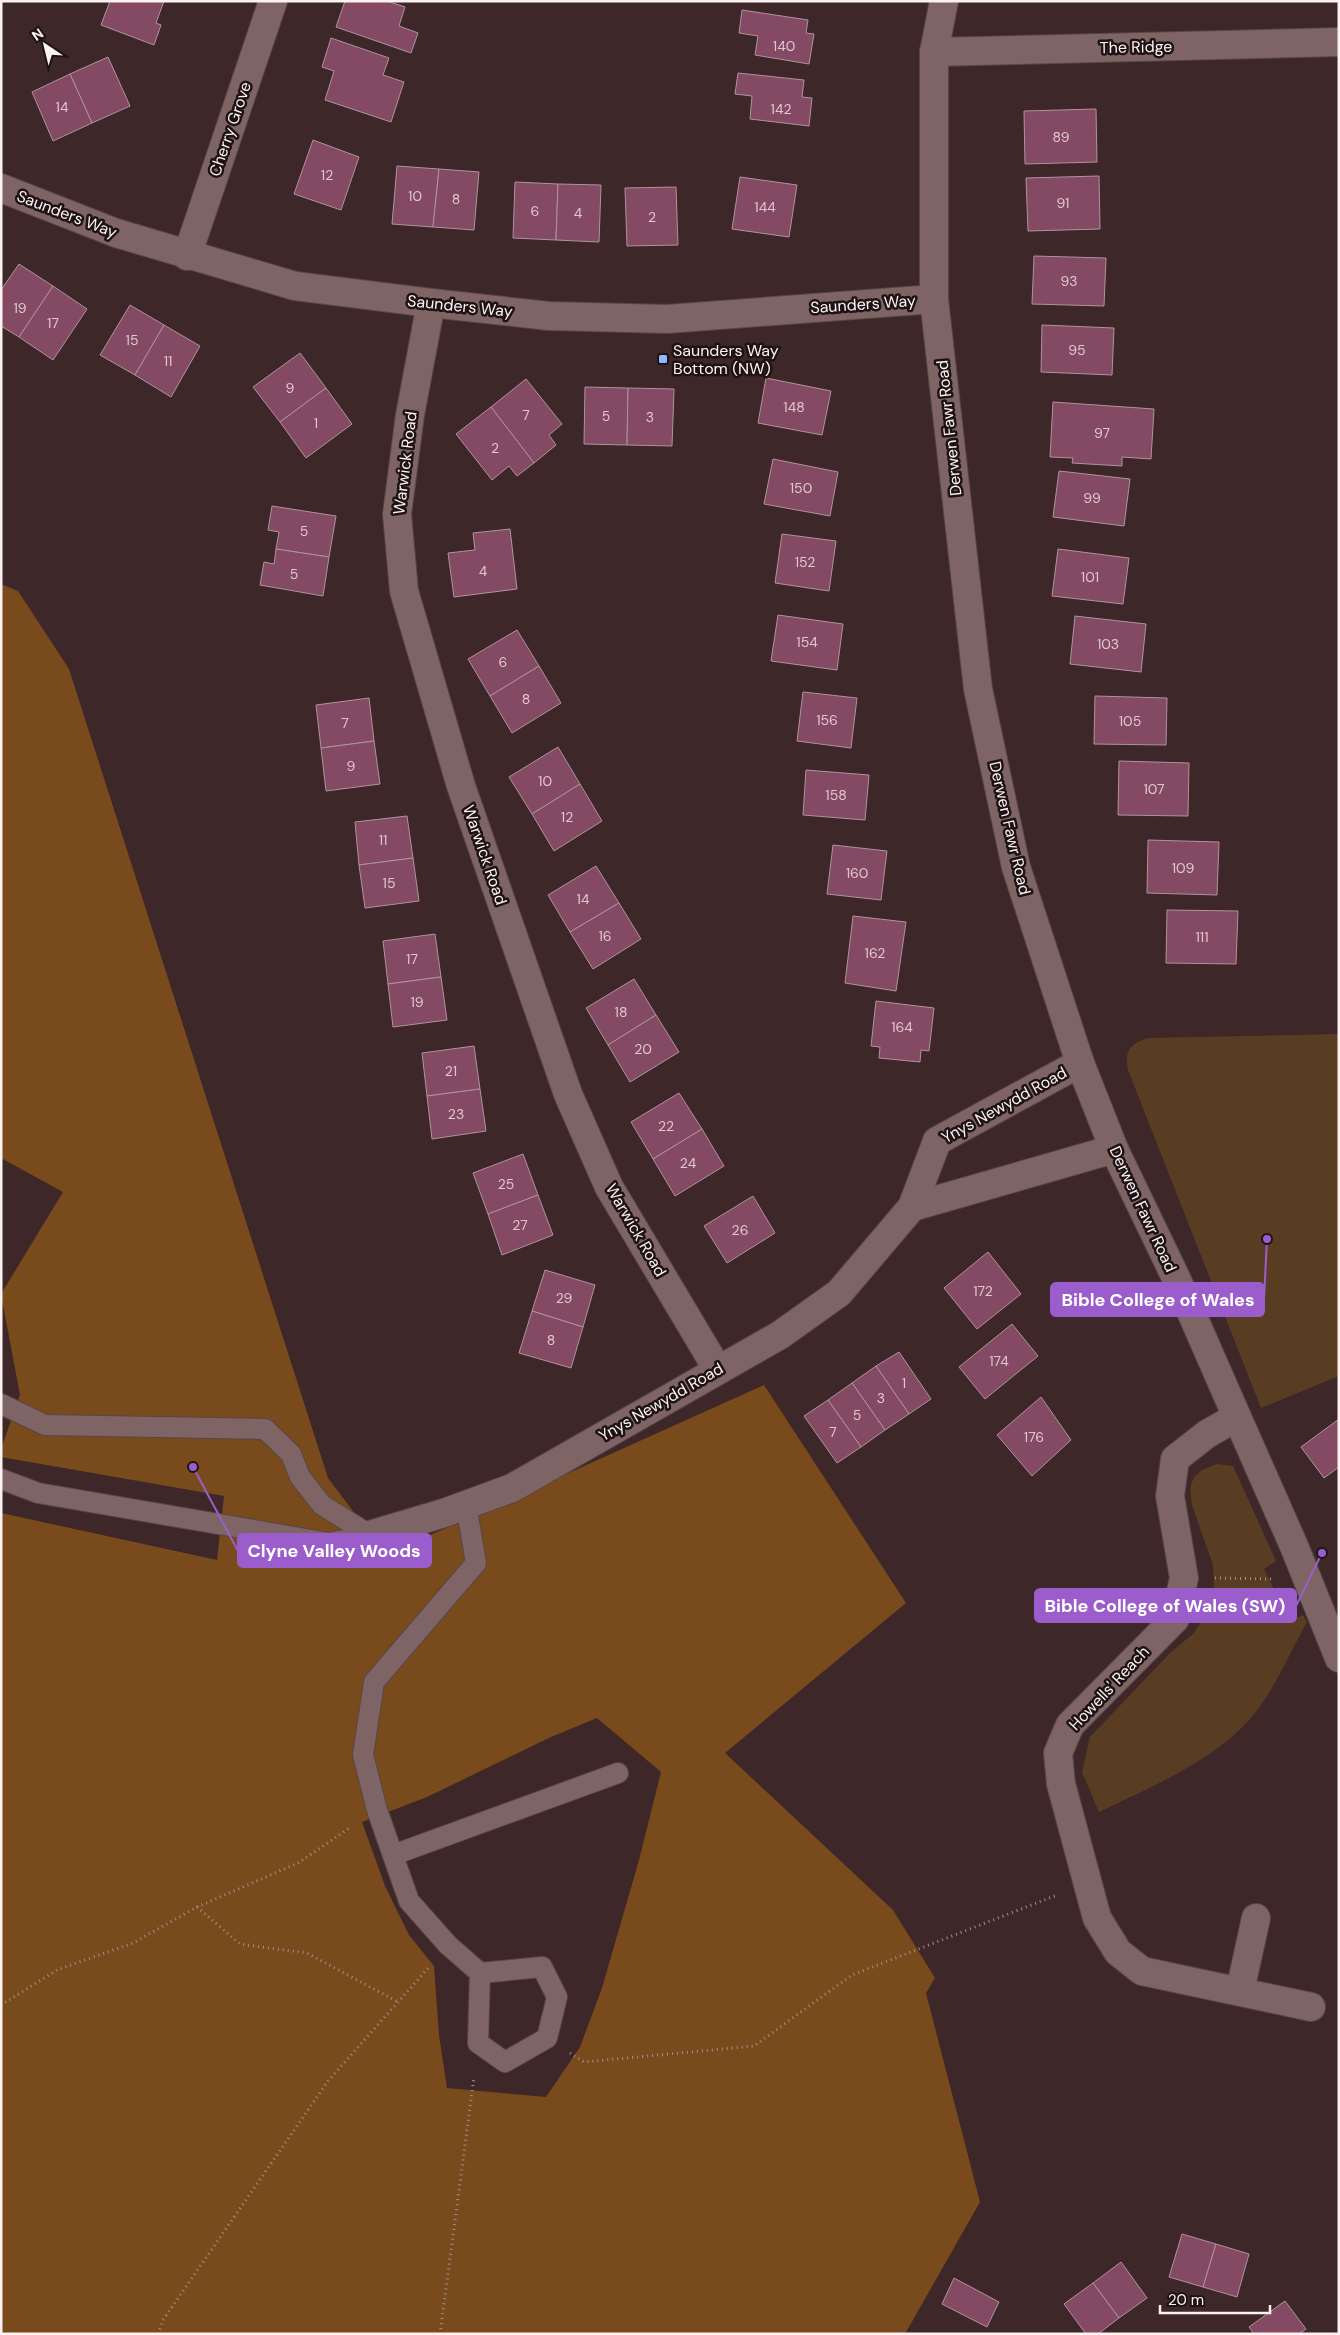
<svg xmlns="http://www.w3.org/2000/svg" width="1340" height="2335" font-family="'DM Sans',sans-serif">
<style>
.green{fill:#593d23}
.forest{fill:#784a1c;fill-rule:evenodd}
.building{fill:#844963;stroke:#ae949e}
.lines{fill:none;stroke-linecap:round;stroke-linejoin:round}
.service-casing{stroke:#584647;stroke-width:22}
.minor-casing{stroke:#584647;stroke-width:30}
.secondary-casing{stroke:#584647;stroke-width:30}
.path{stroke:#a18f90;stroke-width:3;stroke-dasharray:1 4;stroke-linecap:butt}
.service{stroke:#7f6465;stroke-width:20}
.minor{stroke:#7f6465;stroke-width:28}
.secondary{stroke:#7f6465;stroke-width:28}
.poi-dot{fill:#8fb8fd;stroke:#1e1314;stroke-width:2}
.labels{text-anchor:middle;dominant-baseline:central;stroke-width:5;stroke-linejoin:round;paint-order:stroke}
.number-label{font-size:14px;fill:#e0c7ce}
.street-label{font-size:16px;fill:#fef1f1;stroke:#1e1314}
.poi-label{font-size:16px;fill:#fef1f1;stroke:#1e1314;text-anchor:start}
.leader{fill:none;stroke:#9c5dcc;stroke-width:2}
.callout-dot{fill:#9c5dcc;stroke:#1e1314;stroke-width:2}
.callout{fill:#9c5dcc;stroke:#9c5dcc;stroke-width:2}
.callout-label{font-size:18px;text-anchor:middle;font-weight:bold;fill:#fff}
</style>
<rect width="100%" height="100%" fill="#3e2728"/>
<g class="green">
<path d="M1339 1034V1376L1261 1408 1128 1070C1124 1050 1130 1044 1148 1038Z"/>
<path d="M1217 1464 1233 1466 1276 1561 1264 1569 1274 1589 1279 1587 1297 1618 1303 1615 1307 1622C1291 1651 1277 1683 1258 1709 1223 1757 1151 1787 1099 1812L1082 1772 1090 1737 1170 1653 1193 1634 1202 1621 1208 1607 1214 1586 1213 1565 1192 1505 1190 1488 1194 1477 1202 1470Z"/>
</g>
<path class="forest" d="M1 584 18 591 69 669 328 1478 386 1555 764 1385 906 1603 725 1753 893 1910 935 1978 926 1993 980 2202 905 2334H1V1513L217 1560 224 1496 1 1457V1449L20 1395 1 1294 63 1192 1 1158ZM597 1718 661 1772 639 1860 602 1988 580 2047 546 2097 447 2088 439 2035 434 1966 409 1935 385 1886 362 1822 427 1797 551 1737Z"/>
<g class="building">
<path d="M110 1H164L156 23 161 25 154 45 101 25Z"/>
<path d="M345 1H387L405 7 399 26 418 33 411 53 336 27Z"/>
<path d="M742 10 808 20 806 33 814 34 809 64 755 55 758 36 739 33Z"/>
<path d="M331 38 389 58 383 75 404 82 391 122 325 100 334 71 322 67Z"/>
<path d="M108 57 130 106 92 123 70 74Z"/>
<path d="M738 73 804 80 802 97 812 98 809 126 750 119 752 96 735 94Z"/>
<path d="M70 74 92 123 53 141 32 92Z"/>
<path d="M1096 109 1097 162 1025 164 1024 111Z"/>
<path d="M313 140 359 157 341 210 294 194Z"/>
<path d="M397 166 439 169 433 227 392 224Z"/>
<path d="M439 169 479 172 474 230 433 227Z"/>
<path d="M1099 176 1100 229 1028 231 1026 178Z"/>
<path d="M740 177 797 185 789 237 732 229Z"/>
<path d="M515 182 558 184 556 240 513 238Z"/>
<path d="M558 184 601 185 599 242 556 240Z"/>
<path d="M676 187 678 245 627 246 625 188Z"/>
<path d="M1034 256 1106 258 1104 306 1032 304Z"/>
<path d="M19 264 53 286 19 337 1 326V290Z"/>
<path d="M53 286 87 309 53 360 19 337Z"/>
<path d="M130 305 164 325 135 375 100 355Z"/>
<path d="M164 325 200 346 171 397 135 375Z"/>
<path d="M1042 325 1114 328 1112 375 1041 372Z"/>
<path d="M300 353 326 388 280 422 253 387Z"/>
<path d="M766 378 831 391 822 435 758 423Z"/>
<path d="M526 379 562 424 549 435 556 445 534 463 491 407Z"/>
<path d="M585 387 628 388 627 445 584 444Z"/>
<path d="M326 388 352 424 306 458 280 422Z"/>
<path d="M628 388 674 389 672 446 627 445Z"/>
<path d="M1053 402 1154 409 1151 459 1122 457V466L1072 463 1073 458 1050 457Z"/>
<path d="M491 407 534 463 517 476 509 466 492 480 456 434Z"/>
<path d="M773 459 838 472 830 516 764 504Z"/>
<path d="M1059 471 1130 479 1124 526 1053 517Z"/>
<path d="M272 506 336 516 329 557 276 549 279 532 268 530Z"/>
<path d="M510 529 517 589 454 597 448 553 475 550 473 533Z"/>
<path d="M782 534 836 541 829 591 775 583Z"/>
<path d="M276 549 329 557 323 596 260 585 264 562 274 564Z"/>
<path d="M1058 549 1129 558 1123 604 1052 596Z"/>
<path d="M778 615 843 624 837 670 771 661Z"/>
<path d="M1075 616 1146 624 1141 672 1070 664Z"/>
<path d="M517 630 539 666 490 696 468 659Z"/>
<path d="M539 666 561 703 512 733 490 696Z"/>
<path d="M803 692 857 698 851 748 797 741Z"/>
<path d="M1095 696 1167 698 1166 745 1094 744Z"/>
<path d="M369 698 374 741 321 748 316 705Z"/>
<path d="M374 741 380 784 326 791 321 748Z"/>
<path d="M558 747 580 784 532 814 509 777Z"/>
<path d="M1119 761 1189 763 1188 816 1118 815Z"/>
<path d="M806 770 869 775 865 820 803 815Z"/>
<path d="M580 784 602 821 554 851 532 814Z"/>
<path d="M407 816 413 858 359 865 355 822Z"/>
<path d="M1148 840 1219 842 1217 895 1147 893Z"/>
<path d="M833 845 887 851 881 900 827 894Z"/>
<path d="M413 858 419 901 365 908 359 865Z"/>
<path d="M596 866 619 903 570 932 548 895Z"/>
<path d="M619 903 641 939 593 969 570 932Z"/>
<path d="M1167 910 1238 911 1236 964 1166 963Z"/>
<path d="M853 916 906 922 896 991 845 983Z"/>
<path d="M435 934 441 977 388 984 383 941Z"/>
<path d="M441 977 447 1020 393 1027 388 984Z"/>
<path d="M634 979 656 1015 608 1045 586 1008Z"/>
<path d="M876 1001 934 1008 929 1051 921 1050 920 1062 879 1058 880 1047 871 1046Z"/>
<path d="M656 1015 679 1052 630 1082 608 1045Z"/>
<path d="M474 1046 480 1089 427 1096 422 1053Z"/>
<path d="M480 1089 486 1131 432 1139 427 1096Z"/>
<path d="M679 1093 702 1129 653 1159 631 1122Z"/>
<path d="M702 1129 724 1166 675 1196 653 1159Z"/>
<path d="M523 1154 538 1195 488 1214 473 1173Z"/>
<path d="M538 1195 553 1235 502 1255 488 1214Z"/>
<path d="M753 1196 775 1233 727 1263 704 1226Z"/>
<path d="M988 1252 1021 1294 977 1329 944 1288Z"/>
<path d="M545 1270 595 1285 583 1327 532 1311Z"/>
<path d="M532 1311 583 1327 571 1368 519 1353Z"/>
<path d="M1012 1324 1038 1356 985 1399 959 1367Z"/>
<path d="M899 1352 931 1399 909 1414 876 1366Z"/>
<path d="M876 1366 909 1414 885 1430 852 1383Z"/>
<path d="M852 1383 885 1430 861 1447 828 1400Z"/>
<path d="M1041 1397 1071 1440 1032 1476 997 1435Z"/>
<path d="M828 1400 861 1447 837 1463 804 1416Z"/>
<path d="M1339 1419V1467L1324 1478 1301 1447Z"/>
<path d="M1182 2234 1216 2244 1203 2287 1169 2277Z"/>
<path d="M1216 2244 1249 2254 1237 2297 1203 2287Z"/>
<path d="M1121 2262 1147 2298 1119 2318 1093 2283Z"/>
<path d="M954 2278 999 2302 987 2327 942 2304Z"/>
<path d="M1093 2283 1119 2318 1098 2334H1086L1064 2304Z"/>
<path d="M1285 2301 1306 2329 1299 2334H1254L1249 2327Z"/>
</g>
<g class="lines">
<defs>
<g id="service">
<path d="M1 1404 45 1425 265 1429 291 1454 300 1477 322 1505 370 1535"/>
<path d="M1 1479 38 1493 329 1543 370 1535"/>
<path d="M466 1504 476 1563 374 1682 363 1755 377 1810 409 1901 448 1945 480 1973 542 1967 557 1997 547 2038 505 2062 478 2043 480 1973"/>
<path d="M393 1855 618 1773"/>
</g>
<g id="minor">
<path d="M934 52 1339 42"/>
<path d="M1 188 116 233 295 286 431 303 549 316 667 319 934 299"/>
<path d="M187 256 273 1"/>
<path d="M431 303 410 415 397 514 404 591 461 786 568 1094 609 1187 718 1370"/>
<path d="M912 1207 1114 1149"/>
<path d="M1237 1417 1207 1434 1175 1459 1170 1496 1184 1578 1175 1619 1070 1725 1058 1753 1061 1784 1097 1918 1118 1952 1142 1971 1311 2007"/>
<path d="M370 1535 444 1513 512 1488 780 1335 839 1293 912 1207 937 1141 1080 1063"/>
<path d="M1240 1991 1256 1918"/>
</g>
<path id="secondary" d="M944 1 934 52V299L978 689 1016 867 1080 1063 1114 1149 1177 1280 1237 1417 1294 1546 1339 1658"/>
</defs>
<use href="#service" class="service-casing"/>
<use href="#minor" class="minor-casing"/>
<use href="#secondary" class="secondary-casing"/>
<g class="path">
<path d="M1215 1578 1271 1579"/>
<path d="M197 1907 298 1863 351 1827"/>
<path d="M1 2005 57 1970 133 1943 197 1907 240 1944 307 1953 398 2002"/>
<path d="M570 2053 584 2062 754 2046 852 1975 1057 1895"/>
<path d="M158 2334 163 2320 328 2081 430 1966"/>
<path d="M440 2334 474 2077"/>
</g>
<use href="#service" class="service"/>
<use href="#minor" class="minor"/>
<use href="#secondary" class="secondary"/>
</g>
<rect class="poi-dot" x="658" y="354" width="10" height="10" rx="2.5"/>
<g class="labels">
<g class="number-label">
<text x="784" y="46">140</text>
<text x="62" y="107">14</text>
<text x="781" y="109">142</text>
<text x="1061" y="137">89</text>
<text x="327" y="175">12</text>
<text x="415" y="196">10</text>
<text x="456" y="199">8</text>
<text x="1063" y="203">91</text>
<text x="765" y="207">144</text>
<text x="535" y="211">6</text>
<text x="578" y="213">4</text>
<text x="652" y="217">2</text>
<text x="1069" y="281">93</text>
<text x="20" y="308">19</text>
<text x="53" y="323">17</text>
<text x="132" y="340">15</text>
<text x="1077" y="350">95</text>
<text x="168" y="361">11</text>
<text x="290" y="388">9</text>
<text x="794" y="407">148</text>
<text x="526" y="415">7</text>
<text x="606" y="416">5</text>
<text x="650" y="417">3</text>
<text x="316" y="423">1</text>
<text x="1102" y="433">97</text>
<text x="495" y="448">2</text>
<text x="801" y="488">150</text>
<text x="1092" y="498">99</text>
<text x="304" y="531">5</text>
<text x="805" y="562">152</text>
<text x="483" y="571">4</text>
<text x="294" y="574">5</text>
<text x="1090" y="577">101</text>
<text x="807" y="642">154</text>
<text x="1108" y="644">103</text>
<text x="503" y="662">6</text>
<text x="526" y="699">8</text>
<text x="827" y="720">156</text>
<text x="1130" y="721">105</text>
<text x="345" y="723">7</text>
<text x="351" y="766">9</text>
<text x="545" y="781">10</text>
<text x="1154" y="789">107</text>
<text x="836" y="795">158</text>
<text x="567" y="817">12</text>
<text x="383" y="840">11</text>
<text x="1183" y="868">109</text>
<text x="857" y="873">160</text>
<text x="389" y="883">15</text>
<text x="583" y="899">14</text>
<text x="605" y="936">16</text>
<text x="1202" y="937">111</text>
<text x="875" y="953">162</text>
<text x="412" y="959">17</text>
<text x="417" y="1002">19</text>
<text x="621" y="1012">18</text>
<text x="902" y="1027">164</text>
<text x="643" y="1049">20</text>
<text x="451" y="1071">21</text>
<text x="456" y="1114">23</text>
<text x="666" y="1126">22</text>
<text x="688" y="1163">24</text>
<text x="506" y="1184">25</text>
<text x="520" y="1225">27</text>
<text x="740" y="1230">26</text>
<text x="983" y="1291">172</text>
<text x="564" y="1298">29</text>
<text x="551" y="1340">8</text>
<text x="999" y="1361">174</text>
<text x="904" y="1383">1</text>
<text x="881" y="1398">3</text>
<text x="857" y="1415">5</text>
<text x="833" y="1432">7</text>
<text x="1034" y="1437">176</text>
</g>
<g class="street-label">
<text transform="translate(1136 47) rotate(-1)">The Ridge</text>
<text transform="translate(230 129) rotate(-71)">Cherry Grove</text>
<text transform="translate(67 214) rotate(21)">Saunders Way</text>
<text transform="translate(863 304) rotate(-4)">Saunders Way</text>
<text transform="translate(460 306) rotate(6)">Saunders Way</text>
<text transform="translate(949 428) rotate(-96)">Derwen Fawr Road</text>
<text transform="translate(405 463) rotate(-83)">Warwick Road</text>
<text transform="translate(1010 828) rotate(77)">Derwen Fawr Road</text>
<text transform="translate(485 855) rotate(71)">Warwick Road</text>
<text transform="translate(1004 1105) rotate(-29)">Ynys Newydd Road</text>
<text transform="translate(1143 1209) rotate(65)">Derwen Fawr Road</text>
<text transform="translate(636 1230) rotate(60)">Warwick Road</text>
<text transform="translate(661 1402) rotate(-30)">Ynys Newydd Road</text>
<text transform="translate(1109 1688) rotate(-47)">Howells' Reach</text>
</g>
<g class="poi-label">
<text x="673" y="350">Saunders Way<tspan x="673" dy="18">Bottom (NW)</tspan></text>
</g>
</g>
<path class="leader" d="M1267 1239L1264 1299M193 1467L238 1551M1322 1553L1296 1606"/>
<g class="callout-dot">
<circle cx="1267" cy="1239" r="5"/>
<circle cx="193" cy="1467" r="5"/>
<circle cx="1322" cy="1553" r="5"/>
</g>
<g class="callout">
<rect x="1051" y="1283" width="213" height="33" rx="5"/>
<rect x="238" y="1534" width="193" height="33" rx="5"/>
<rect x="1035" y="1589" width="261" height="33" rx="5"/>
</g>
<g class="callout-label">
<text x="1158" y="1306">Bible College of Wales</text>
<text x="334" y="1557">Clyne Valley Woods</text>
<text x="1165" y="1612">Bible College of Wales (SW)</text>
</g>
<rect width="1340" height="2335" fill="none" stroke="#fef1f1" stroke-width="5"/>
<g transform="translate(45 45) rotate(325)" stroke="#1e1314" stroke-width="4" paint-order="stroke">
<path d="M0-4L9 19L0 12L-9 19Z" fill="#fef1f1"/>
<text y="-8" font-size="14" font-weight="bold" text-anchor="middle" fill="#fef1f1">N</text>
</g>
<path d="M1160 2305v8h110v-8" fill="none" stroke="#fef1f1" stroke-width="2.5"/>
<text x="1168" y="2305" font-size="15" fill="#fef1f1" stroke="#1e1314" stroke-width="4" paint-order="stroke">20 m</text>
</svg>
